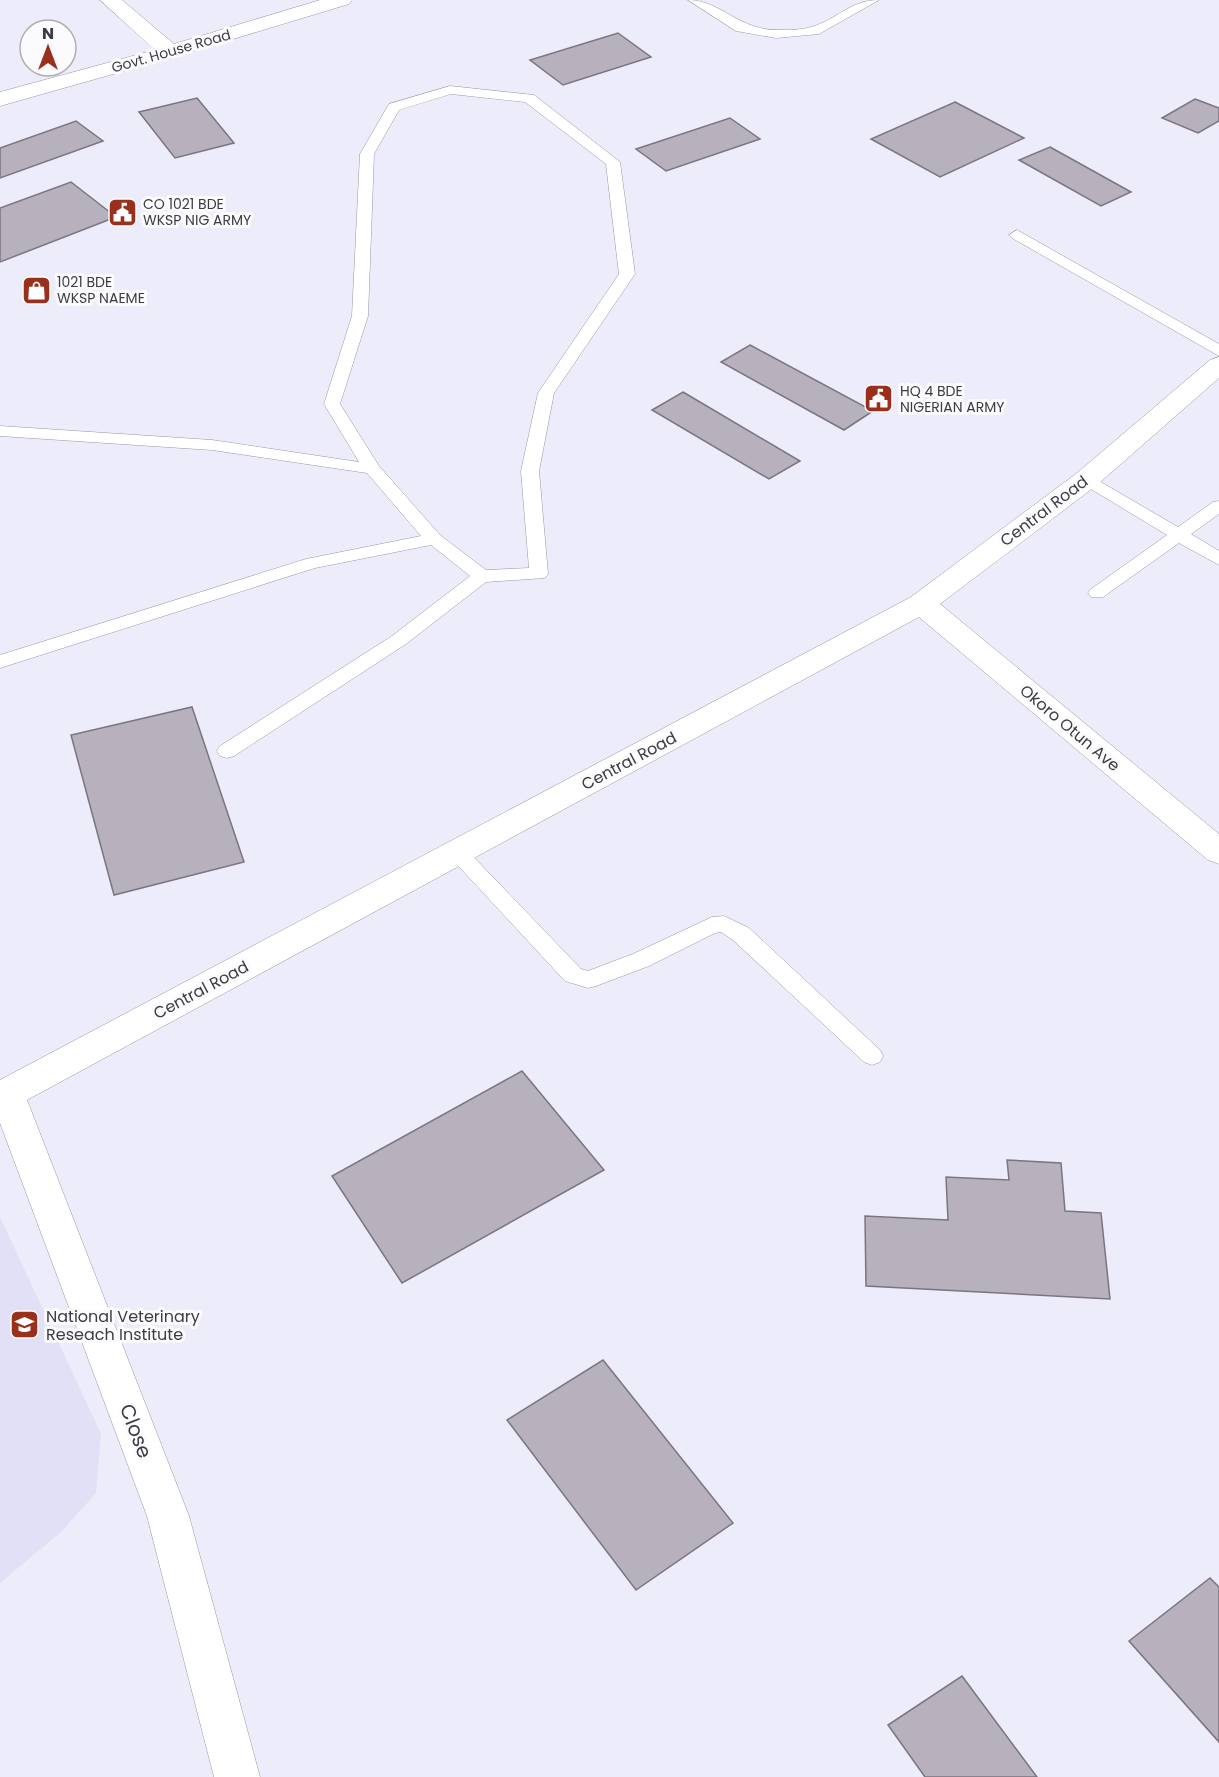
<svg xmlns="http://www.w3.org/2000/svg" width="1219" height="1777" font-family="Poppins,sans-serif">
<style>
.built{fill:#e2e0f7}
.building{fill:#b7b0bd;stroke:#7b7481;stroke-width:1.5}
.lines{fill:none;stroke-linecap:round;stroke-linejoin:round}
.lane-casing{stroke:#9897a5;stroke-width:1}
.street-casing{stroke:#9897a5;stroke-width:1}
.lane{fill:#fff;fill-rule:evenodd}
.street{fill:#fff;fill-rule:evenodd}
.labels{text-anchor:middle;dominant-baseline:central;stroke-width:6;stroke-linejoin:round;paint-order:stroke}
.far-street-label{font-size:14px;fill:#3d3c42;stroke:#fbfbfe}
.far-poi-label{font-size:14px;fill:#3d3c42;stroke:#fbfbfe;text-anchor:start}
.street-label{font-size:16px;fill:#3d3c42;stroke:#fbfbfe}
.poi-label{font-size:16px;fill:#3d3c42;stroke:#fbfbfe;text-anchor:start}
.near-street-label{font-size:20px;fill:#3d3c42;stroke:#fbfbfe}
</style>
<rect width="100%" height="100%" fill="#edecfb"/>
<path class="built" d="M0 1217 101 1434 96 1493 62 1531 0 1583Z"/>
<g class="building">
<path d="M618 33 651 57 563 85 530 60Z"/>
<path d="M197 98 234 143 175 158 139 112Z"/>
<path d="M1195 99 1219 108V121L1198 133 1162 118Z"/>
<path d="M955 102 1024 138 940 177 871 139Z"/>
<path d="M730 118 760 139 666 171 636 149Z"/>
<path d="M76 121 103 141 0 178V148Z"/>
<path d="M1050 147 1131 192 1101 206 1019 160Z"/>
<path d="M71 182 116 217 0 262V208Z"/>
<path d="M750 345 873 411 844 430 721 362Z"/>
<path d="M683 392 800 461 769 479 652 410Z"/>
<path d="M192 707 244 862 114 895 71 735Z"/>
<path d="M522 1071 604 1170 402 1283 332 1176Z"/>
<path d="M1007 1160 1061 1163 1065 1211 1101 1213 1110 1299 866 1286 865 1216 948 1220 946 1177 1009 1180Z"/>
<path d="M603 1360 733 1523 636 1590 507 1420Z"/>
<path d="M1210 1578 1219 1587V1742L1129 1641Z"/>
<path d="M962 1676 1037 1777H925L888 1725Z"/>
</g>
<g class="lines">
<defs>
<g id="lane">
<path d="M688 0C721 0 739 31 779 30 788 30 802 30 811 27 837 20 850 0 879 0L819 34 776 38 736 31Z"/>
<path d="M450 86 534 95 620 162 635 274 554 393 539 471 548 574 545 578 486 582 406 644 234 756 227 758 220 756 217 751 220 746 392 636 470 576 431 545 315 568 0 668V655L306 559 421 536 367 473 212 450 0 436V426L212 440 359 462 324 404 352 316 360 154 389 104ZM451 94 525 102 606 164 619 274 538 393 521 471 529 568 486 570 440 535 379 466 340 404 368 316 374 154 399 110Z"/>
<path d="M1017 230 1219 344V356L1012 238 1009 235Z"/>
<path d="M1087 474 1178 527 1213 502 1219 501V514L1191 534 1219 551V565L1179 543 1103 597H1091L1088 593 1091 589 1167 535 1081 483 1078 479 1081 475Z"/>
<path d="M458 845 465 848 581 969 588 971 633 954 712 917 724 916 749 928 880 1050 883 1056 880 1062 872 1065 864 1062 733 940 721 932 715 933 649 966 596 986 588 988 565 981 451 858 448 853 451 848Z"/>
</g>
<g id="street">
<path d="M100 0H122L174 44 320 0H352L349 4 177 56 0 106V92L155 50Z"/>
<path d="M1219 357V378L1097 485 940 604 1219 834V864L1208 860 919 617 27 1100 189 1516 260 1777H214L147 1516 0 1123V1080L911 597 1077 473 1210 360Z"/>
</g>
</defs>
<use href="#lane" class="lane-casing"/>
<use href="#street" class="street-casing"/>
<use href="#lane" class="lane"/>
<use href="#street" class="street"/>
</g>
<defs>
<symbol id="civic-square" viewBox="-11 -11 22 22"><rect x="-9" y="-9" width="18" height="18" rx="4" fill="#99301c" stroke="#fbfbfe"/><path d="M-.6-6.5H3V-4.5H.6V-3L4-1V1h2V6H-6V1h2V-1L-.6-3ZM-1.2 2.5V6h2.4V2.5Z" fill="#fff"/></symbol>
<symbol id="shop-square" viewBox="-11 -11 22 22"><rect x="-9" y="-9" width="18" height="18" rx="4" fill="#99301c" stroke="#fbfbfe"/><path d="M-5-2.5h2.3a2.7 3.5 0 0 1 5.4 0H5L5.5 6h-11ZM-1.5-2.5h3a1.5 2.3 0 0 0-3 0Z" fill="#fff"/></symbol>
<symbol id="university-square" viewBox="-11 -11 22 22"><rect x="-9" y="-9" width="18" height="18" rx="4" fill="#99301c" stroke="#fbfbfe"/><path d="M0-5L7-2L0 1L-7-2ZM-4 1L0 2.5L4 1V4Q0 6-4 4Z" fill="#fff"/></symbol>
</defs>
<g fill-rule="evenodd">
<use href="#civic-square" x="106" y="196" width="33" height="33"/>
<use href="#shop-square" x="20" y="274" width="33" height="33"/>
<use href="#civic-square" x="862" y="382" width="33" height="33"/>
<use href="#university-square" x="8" y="1308" width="33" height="33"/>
</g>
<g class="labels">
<g class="far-street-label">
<text transform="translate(171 51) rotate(-16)">Govt. House Road</text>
</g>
<g class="far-poi-label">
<text x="143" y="204">CO 1021 BDE<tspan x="143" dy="16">WKSP NIG ARMY</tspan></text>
<text x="57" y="282">1021 BDE<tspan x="57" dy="16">WKSP NAEME</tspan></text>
<text x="900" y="391">HQ 4 BDE<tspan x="900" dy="16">NIGERIAN ARMY</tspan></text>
</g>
<g class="street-label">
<text transform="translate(1044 511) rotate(-37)">Central Road</text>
<text transform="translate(1070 728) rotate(40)">Okoro Otun Ave</text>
<text transform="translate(629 761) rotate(-28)">Central Road</text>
<text transform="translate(201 990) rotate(-28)">Central Road</text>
</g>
<g class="poi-label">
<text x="46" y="1316">National Veterinary<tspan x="46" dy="18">Reseach Institute</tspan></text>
</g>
<g class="near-street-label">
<text transform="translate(136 1431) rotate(69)">Close</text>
</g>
</g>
<g transform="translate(48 48)"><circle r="28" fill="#fbfbfe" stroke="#afafb3" stroke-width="1.5"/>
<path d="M0-4.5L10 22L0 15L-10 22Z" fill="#99301c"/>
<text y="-9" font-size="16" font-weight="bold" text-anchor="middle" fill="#3d3c42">N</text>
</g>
</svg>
